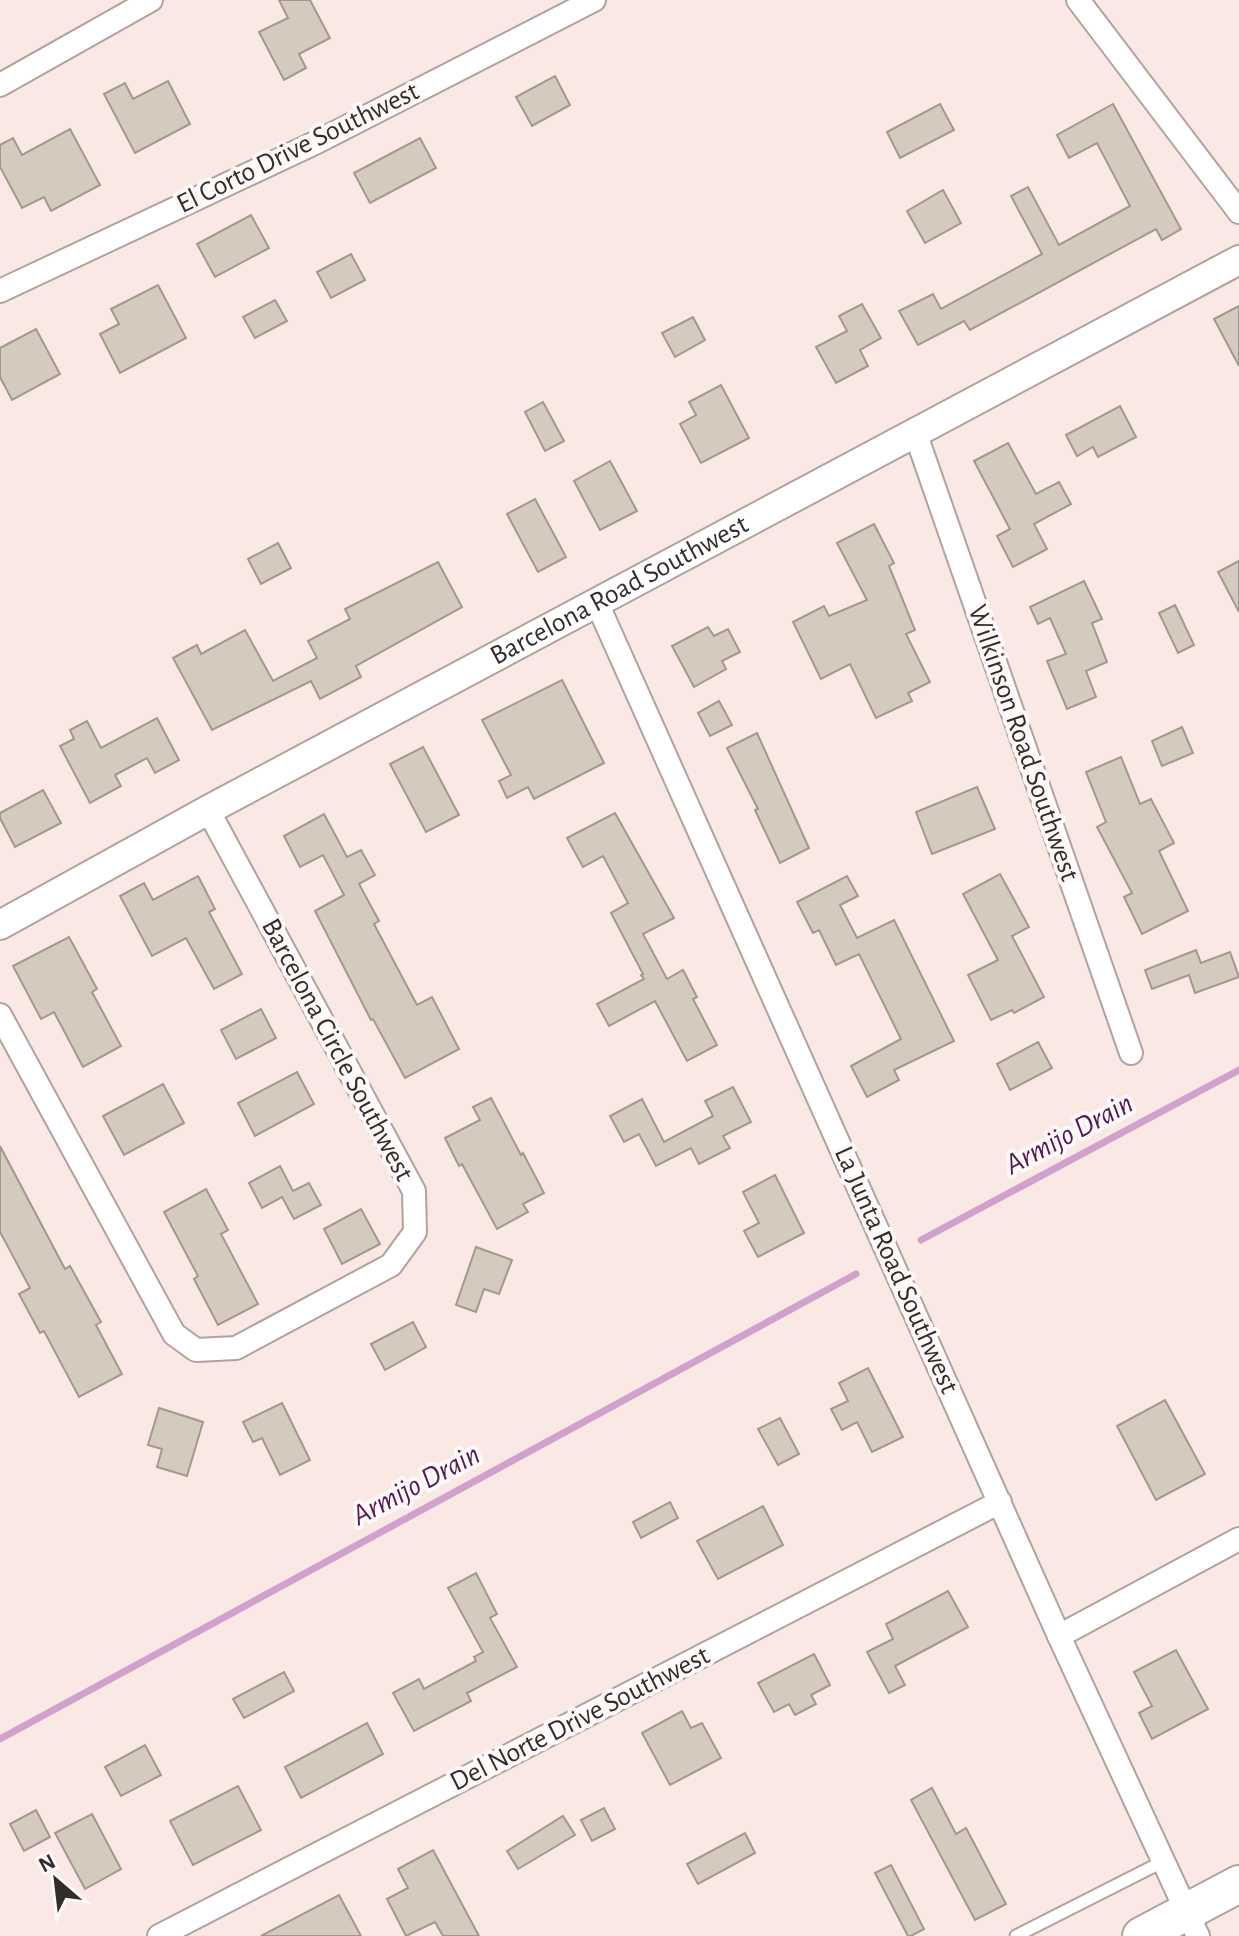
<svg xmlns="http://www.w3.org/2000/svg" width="1239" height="1936" font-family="'Alegreya Sans',sans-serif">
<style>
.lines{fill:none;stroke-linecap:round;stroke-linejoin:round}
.stream{stroke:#cfa1cc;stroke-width:7}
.building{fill:#d5cabe;stroke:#a3988d;stroke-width:2}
.service-casing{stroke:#b2a29d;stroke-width:15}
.minor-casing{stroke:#b2a29d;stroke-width:26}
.tertiary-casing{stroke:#b2a29d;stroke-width:32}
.primary-casing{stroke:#b2a29d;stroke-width:40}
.service{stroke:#fff;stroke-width:11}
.minor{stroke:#fff;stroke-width:22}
.tertiary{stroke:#fff;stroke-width:28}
.primary{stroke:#fff;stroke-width:36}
.labels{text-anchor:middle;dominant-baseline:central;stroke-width:8;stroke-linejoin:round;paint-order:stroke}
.street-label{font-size:28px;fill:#332c2b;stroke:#fdf9f8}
.water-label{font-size:30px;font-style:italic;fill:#521b51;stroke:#fdf9f8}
</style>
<rect width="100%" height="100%" fill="#fae8e4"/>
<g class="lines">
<g class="stream">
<path d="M921 1240 1239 1070"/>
<path d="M0 1739 856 1274"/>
</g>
</g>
<g class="building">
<path d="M279 0H310L330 38 299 54 306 68 284 80 259 32 288 18Z"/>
<path d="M555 76 570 105 532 126 516 97Z"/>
<path d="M168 81 190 124 135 153 104 94 125 83 133 99Z"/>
<path d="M940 104 954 130 900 158 887 132Z"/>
<path d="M1113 104 1181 229 1162 240 1156 229 970 330 964 321 918 345 899 311 933 294 941 309 1042 254 1011 196 1028 187 1059 245 1130 206 1097 143 1069 158 1057 135Z"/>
<path d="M70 129 100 185 51 211 44 197 22 208 0 167V145L13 138 22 155Z"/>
<path d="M420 138 436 168 370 203 354 173Z"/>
<path d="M943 190 961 223 925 243 907 211Z"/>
<path d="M251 215 269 248 215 277 197 244Z"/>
<path d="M351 254 365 280 331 298 317 272Z"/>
<path d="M158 285 186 338 120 373 100 334 119 324 111 309Z"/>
<path d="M275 300 287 321 255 338 243 317Z"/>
<path d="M862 304 881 338 860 350 868 366 836 383 816 347 847 331 839 316Z"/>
<path d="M1239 306V366L1214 319Z"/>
<path d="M693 317 705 340 675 357 662 333Z"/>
<path d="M36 329 60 374 12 400 0 377V348Z"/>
<path d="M721 385 749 438 701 463 680 424 696 415 689 402Z"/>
<path d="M543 402 564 441 545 451 525 412Z"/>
<path d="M1120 406 1136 437 1098 457 1093 447 1077 456 1066 435Z"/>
<path d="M1008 443 1036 494 1059 482 1071 504 1034 524 1047 549 1013 567 997 536 1010 529 974 461Z"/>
<path d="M610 461 637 511 600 530 574 481Z"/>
<path d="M535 499 566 557 538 572 507 514Z"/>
<path d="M874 524 894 563 889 566 915 630 906 634 930 682 908 693 912 701 876 718 850 664 821 679 793 622 824 606 829 616 867 600 837 543Z"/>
<path d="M278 543 291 568 261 584 248 559Z"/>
<path d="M1239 561V612L1218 572Z"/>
<path d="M438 562 462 607 356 666 361 677 320 699 311 681 212 730 173 658 197 645 201 654 245 630 273 681 317 658 308 641 350 619 345 609Z"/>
<path d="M1084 581 1102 619 1092 623 1107 662 1086 671 1096 697 1067 709 1047 661 1066 654 1050 618 1038 624 1030 607Z"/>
<path d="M1175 605 1194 645 1178 653 1159 613Z"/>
<path d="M708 627 714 636 728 629 740 652 722 661 726 669 694 687 672 646Z"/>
<path d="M562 680 604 763 534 799 528 787 507 798 499 781 511 775 482 720Z"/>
<path d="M719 701 732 725 710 736 698 713Z"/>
<path d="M157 718 179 760 155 773 147 758 115 775 121 786 90 803 60 746 74 739 70 730 87 721 101 748Z"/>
<path d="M1182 727 1193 753 1162 766 1152 741Z"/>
<path d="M757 733 809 848 780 863 755 810 758 809 727 748Z"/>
<path d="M423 747 459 815 426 832 390 764Z"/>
<path d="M1121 757 1140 804 1151 799 1174 843 1159 851 1188 911 1142 934 1124 897 1132 893 1097 827 1106 822 1086 772Z"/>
<path d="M977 787 995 829 932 854 916 812Z"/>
<path d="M43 790 61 823 15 847 0 818V813Z"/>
<path d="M615 813 674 918 643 934 667 979 683 970 697 997 693 999 717 1045 687 1061 655 1001 609 1026 597 1004 644 979 641 975 643 974 611 913 628 903 603 856 583 867 567 838Z"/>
<path d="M324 814 347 857 361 850 375 875 359 884 379 921 374 924 417 1005 432 997 459 1049 405 1078 373 1019 371 1020 315 911 344 895 323 855 300 867 284 836Z"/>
<path d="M1000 874 1029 927 1012 936 1044 997 1014 1013 1012 1010 991 1020 968 975 998 960 963 894Z"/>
<path d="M198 876 215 909 209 912 242 974 214 989 186 938 152 956 120 896 144 883 153 900Z"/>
<path d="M847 876 858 896 840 905 857 938 894 920 954 1041 894 1070 899 1080 867 1097 851 1066 901 1039 859 954 836 965 819 930 813 933 797 902Z"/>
<path d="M69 937 97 989 92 992 121 1046 83 1067 54 1012 41 1019 13 966Z"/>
<path d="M1196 950 1201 963 1230 952 1239 977 1195 993 1189 975 1152 989 1145 970Z"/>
<path d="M261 1009 276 1038 236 1059 221 1030Z"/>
<path d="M1038 1042 1052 1068 1010 1090 997 1064Z"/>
<path d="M297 1072 314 1104 255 1136 238 1103Z"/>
<path d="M163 1084 184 1123 124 1155 103 1116Z"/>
<path d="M733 1087 751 1122 723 1136 730 1148 699 1164 691 1148 656 1166 639 1134 624 1142 610 1116 642 1099 664 1142 713 1116 705 1101Z"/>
<path d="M491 1098 521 1155 523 1153 544 1193 523 1204 528 1212 497 1229 462 1164 459 1166 445 1138 480 1120 473 1107Z"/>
<path d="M0 1146 65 1269 70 1266 101 1322 96 1325 122 1374 79 1397 44 1331 40 1333 19 1294 30 1288 0 1232Z"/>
<path d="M280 1166 293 1191 309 1183 321 1205 294 1219 282 1197 262 1208 249 1183Z"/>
<path d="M775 1175 804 1233 758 1257 744 1231 759 1223 743 1192Z"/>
<path d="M206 1189 228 1230 221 1234 258 1304 218 1325 194 1279 198 1276 164 1212Z"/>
<path d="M361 1209 380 1244 342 1264 324 1229Z"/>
<path d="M476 1247 512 1260 499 1294 484 1289 476 1312 456 1305Z"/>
<path d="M413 1322 426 1347 385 1370 371 1344Z"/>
<path d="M868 1368 903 1437 872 1452 857 1422 842 1430 831 1409 848 1401 839 1383Z"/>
<path d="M1165 1400 1205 1474 1156 1500 1117 1426Z"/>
<path d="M282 1403 310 1460 280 1475 262 1438 253 1442 243 1422Z"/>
<path d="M159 1408 203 1422 187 1476 157 1467 162 1449 148 1445Z"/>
<path d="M780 1418 799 1454 778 1465 758 1429Z"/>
<path d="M670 1502 678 1518 641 1538 633 1522Z"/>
<path d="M763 1506 783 1545 718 1579 697 1541Z"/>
<path d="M476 1573 497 1614 490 1618 517 1667 467 1693 471 1701 414 1731 393 1693 419 1679 424 1689 476 1661 474 1657 483 1652 448 1588Z"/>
<path d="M948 1591 968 1627 895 1666 905 1685 889 1693 867 1652 893 1639 886 1624Z"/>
<path d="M1176 1650 1208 1709 1152 1739 1139 1713 1152 1706 1134 1672Z"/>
<path d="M814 1654 830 1685 811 1695 816 1704 795 1715 789 1704 774 1712 758 1683Z"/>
<path d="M284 1672 294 1691 244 1718 233 1699Z"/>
<path d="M682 1711 691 1728 702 1723 721 1758 670 1785 642 1733Z"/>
<path d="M367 1723 383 1754 301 1798 285 1767Z"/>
<path d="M145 1745 161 1775 121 1796 105 1767Z"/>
<path d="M238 1786 261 1830 193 1865 170 1821Z"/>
<path d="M932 1788 956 1834 966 1828 1006 1904 975 1920 911 1800Z"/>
<path d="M604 1808 615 1829 592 1841 581 1820Z"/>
<path d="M36 1810 50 1837 24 1851 10 1824Z"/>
<path d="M92 1814 121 1869 85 1889 55 1833Z"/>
<path d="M563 1816 575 1835 518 1869 507 1851Z"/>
<path d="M745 1833 755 1853 698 1884 687 1864Z"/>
<path d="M433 1850 479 1936H443L435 1922 406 1936 387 1899 408 1888 398 1869Z"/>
<path d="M891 1865 924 1929 911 1936H908L875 1873Z"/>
<path d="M339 1895 361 1936H261Z"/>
</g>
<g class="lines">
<defs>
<path id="service" d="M1016 1936 1164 1861"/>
<g id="minor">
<path d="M1078 0 1239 212"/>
<path d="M0 85 151 0"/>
<path d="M0 291 317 142 594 0"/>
<path d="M915 432 1131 1053"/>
<path d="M597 603 1059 1636 1198 1936"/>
<path d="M0 1015 174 1334 196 1350 236 1348 391 1265 415 1232 414 1191 208 810"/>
<path d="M1059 1636 1239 1539"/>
<path d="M159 1936 1000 1502"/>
</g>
<g id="tertiary">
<path id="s1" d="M0 925 208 810 1239 260"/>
</g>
<path id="primary" d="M1141 1936 1239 1884"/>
</defs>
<use href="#service" class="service-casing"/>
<use href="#minor" class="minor-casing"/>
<use href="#tertiary" class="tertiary-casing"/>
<use href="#primary" class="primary-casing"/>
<use href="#service" class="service"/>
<use href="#minor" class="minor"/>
<use href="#tertiary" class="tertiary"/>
<use href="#primary" class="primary"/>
</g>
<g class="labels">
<g class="street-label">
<text transform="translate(298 148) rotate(-26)">El Corto Drive Southwest</text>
<text stroke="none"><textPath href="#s1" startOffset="704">Barcelona Road Southwest</textPath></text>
<text transform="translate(1023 743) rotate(71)">Wilkinson Road Southwest</text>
<text transform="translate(337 1050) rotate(62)">Barcelona Circle Southwest</text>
<text transform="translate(896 1270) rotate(66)">La Junta Road Southwest</text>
<text transform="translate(580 1719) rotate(-27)">Del Norte Drive Southwest</text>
</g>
<g class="water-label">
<text transform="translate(1069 1134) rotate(-28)">Armijo Drain</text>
<text transform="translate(416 1485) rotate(-28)">Armijo Drain</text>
</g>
</g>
<g transform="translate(56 1880) rotate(332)" stroke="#fdf9f8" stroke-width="6" paint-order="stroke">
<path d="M0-6L14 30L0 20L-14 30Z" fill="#332c2b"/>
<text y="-12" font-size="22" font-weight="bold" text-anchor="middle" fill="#332c2b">N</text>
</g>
</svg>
